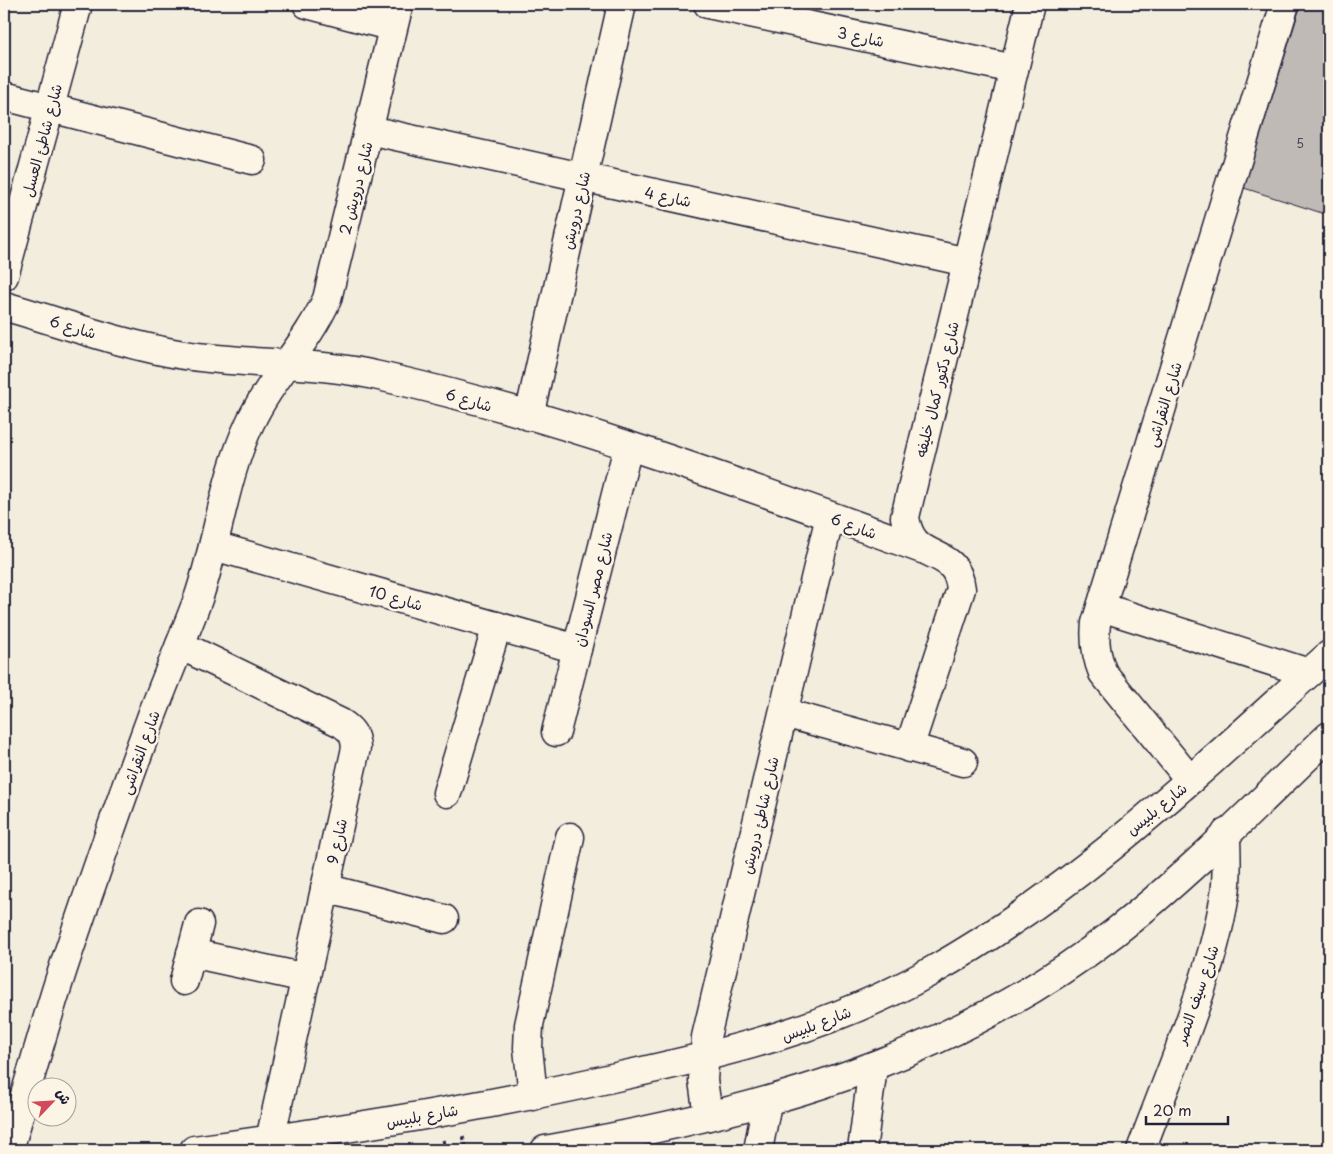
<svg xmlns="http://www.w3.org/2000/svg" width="1333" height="1154" font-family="'Playpen Sans','Playpen Sans Arabic',sans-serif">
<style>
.building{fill:#bfbab6;stroke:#22223b}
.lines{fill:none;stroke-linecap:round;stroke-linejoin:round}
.minor-casing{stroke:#22223b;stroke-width:31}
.path{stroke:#22223b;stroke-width:3;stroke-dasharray:4 4;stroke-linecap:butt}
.minor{stroke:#fcf5e5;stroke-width:28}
.labels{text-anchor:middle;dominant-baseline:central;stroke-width:5;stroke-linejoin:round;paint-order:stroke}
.number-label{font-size:12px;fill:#49485a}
.street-label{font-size:15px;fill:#22223b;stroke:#fcf5e5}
</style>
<rect width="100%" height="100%" fill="#f3edde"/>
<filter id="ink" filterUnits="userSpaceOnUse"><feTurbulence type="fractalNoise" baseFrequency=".02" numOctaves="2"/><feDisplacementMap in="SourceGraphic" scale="10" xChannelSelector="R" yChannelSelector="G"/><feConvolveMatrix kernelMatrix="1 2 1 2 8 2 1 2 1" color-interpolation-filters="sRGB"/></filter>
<g filter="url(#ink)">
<path class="building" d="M1301,4H1329V199L1325,214L1244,188Z"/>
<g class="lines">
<defs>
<g id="minor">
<path d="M307,4L393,27"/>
<path d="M708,4L1014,69"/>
<path d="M4,96L252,160"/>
<path d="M369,130L967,262"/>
<path d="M4,276L78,4"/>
<path d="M4,306C63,323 123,345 184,355C249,365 315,361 379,376C564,417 744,485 922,549"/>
<path d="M529,416L622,4"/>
<path d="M214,546L577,649"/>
<path d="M1101,607L1309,673"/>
<path d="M180,645L341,723C352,730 355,735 356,748L270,1140"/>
<path d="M784,713L963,762"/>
<path d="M556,732L628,447"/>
<path d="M909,748L961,589C956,542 912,567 905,517L1030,4"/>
<path d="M1190,780L1103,673C1096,656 1094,642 1096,623L1285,4"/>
<path d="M447,793L497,626"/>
<path d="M325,888L444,919"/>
<path d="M191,953L306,978"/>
<path d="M184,981L199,924"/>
<path d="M533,1096L528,1048L529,1025L570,837"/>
<path d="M708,1116L703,1080L706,1037L830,516"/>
<path d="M9,1150C29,1083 47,1014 70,948C96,871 123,794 151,718C166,678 183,639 198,599C218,541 224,478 250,423C271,378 307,344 327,299L399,4"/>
<path d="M194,1150C336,1131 477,1109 616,1077C727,1053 830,1028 930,972C1079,889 1203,768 1329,655"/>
<path d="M545,1150C750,1114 946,1063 1114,933C1191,873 1259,802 1329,736"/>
<path d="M758,1150L767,1103"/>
<path d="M862,1150L873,1067"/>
<path d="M1141,1150C1171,1068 1211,981 1225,894C1228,874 1226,852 1226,833"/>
</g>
</defs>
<use href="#minor" class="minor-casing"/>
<g class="path">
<path d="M463,1136L467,1150"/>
<path d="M443,1140L446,1150"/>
</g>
<use href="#minor" class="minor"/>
</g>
</g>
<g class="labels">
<g class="number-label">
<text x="1300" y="143">5</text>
</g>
<g class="street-label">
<text transform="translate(861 36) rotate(12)">شارع 3</text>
<text transform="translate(41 140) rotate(-75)">شارع شاطئ العسل</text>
<text transform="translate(355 188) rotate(-76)">شارع درويش 2</text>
<text transform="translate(668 196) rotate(12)">شارع 4</text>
<text transform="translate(575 210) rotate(-77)">شارع درويش</text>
<text transform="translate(73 326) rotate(16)">شارع 6</text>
<text transform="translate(936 389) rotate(-76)">شارع دكتور كمال خليفه</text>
<text transform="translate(469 399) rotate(16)">شارع 6</text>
<text transform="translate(1163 404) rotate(-73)">شارع النقراشى</text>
<text transform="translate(854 525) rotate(20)">شارع 6</text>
<text transform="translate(592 589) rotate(-76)">شارع مصر السودان</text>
<text transform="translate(396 597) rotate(16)">شارع 10</text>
<text transform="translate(139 752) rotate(-70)">شارع النقراشى</text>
<text transform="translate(1156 808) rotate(-39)">شارع بلبيس</text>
<text transform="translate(759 815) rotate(-77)">شارع شاطئ درويش</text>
<text transform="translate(336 841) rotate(-78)">شارع 9</text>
<text transform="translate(1196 994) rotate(-71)">شارع سيف النصر</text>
<text transform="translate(816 1023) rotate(-21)">شارع بلبيس</text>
<text transform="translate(422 1115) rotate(-10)">شارع بلبيس</text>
</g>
</g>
<rect width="1333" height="1154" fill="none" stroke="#fcf5e5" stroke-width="20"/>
<rect x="10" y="10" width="1313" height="1134" fill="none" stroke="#22223b" stroke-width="2" filter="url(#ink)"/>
<g transform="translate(52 1102) rotate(65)"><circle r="24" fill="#fcf5e5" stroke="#a5a1a1"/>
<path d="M0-4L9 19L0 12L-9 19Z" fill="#d1495b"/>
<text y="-8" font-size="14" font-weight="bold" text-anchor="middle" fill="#22223b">ش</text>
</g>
<path d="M1146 1116v8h82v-8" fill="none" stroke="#22223b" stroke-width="2.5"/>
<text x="1153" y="1116" font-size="15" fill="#22223b" stroke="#fcf5e5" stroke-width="4" paint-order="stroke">20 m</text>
</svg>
